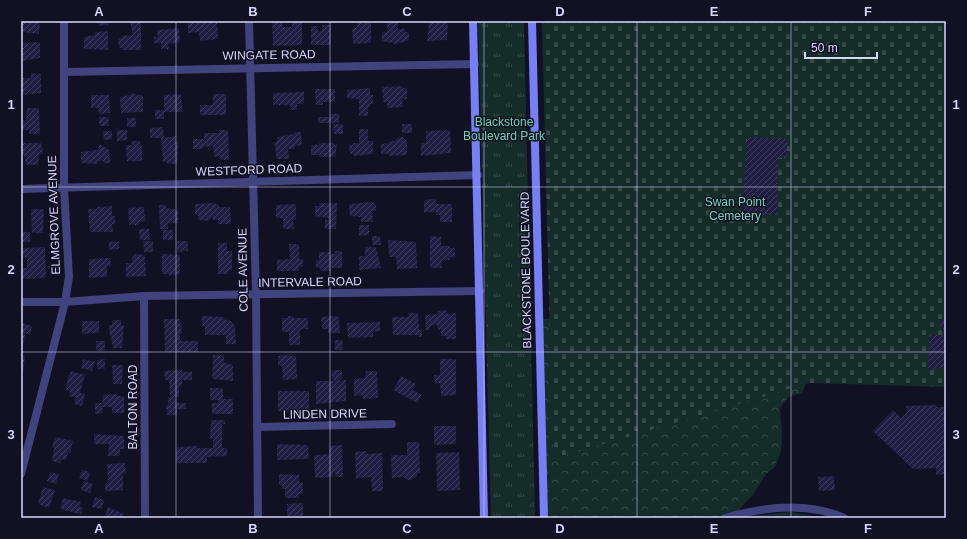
<svg xmlns="http://www.w3.org/2000/svg" width="967" height="539" font-family="Helvetica,sans-serif">
<style>
.grass{fill:url(#grass-tufts)}
.forest{fill:url(#forest-crowns)}
.cemetery{fill:url(#cemetery-stones)}
.building{fill:url(#building-hatch)}
.lines{fill:none;stroke-linecap:round;stroke-linejoin:round}
.minor{stroke:#40437e;stroke-width:8}
.tertiary{stroke:#40437e;stroke-width:8}
.secondary{stroke:#767ff3;stroke-width:8}
.grid{fill:none;stroke:#d7d6fb;stroke-width:1;stroke-opacity:0.55}
.labels{text-anchor:middle;dominant-baseline:central;stroke-width:3;stroke-linejoin:round;paint-order:stroke}
.street-label{font-size:12px;fill:#d7d6fb;stroke:#121023}
.park-label{font-size:12px;fill:#68d5af;stroke:#121023}
.neatline{fill:none;stroke:#d7d6fb;stroke-width:1.5}
.grid-label{font-size:13px;text-anchor:middle;font-weight:bold;fill:#d7d6fb}
</style>
<defs>
<pattern id="grass-tufts" width="24" height="20" patternUnits="userSpaceOnUse"><rect width="24" height="20" fill="#142d29"/><path d="M3 7l-1-3M5 7V3M7 7l1-3M15 17l-1-3M17 17v-4M19 17l1-3" fill="none" stroke="#354b49"/></pattern>
<pattern id="forest-crowns" width="20" height="18" patternUnits="userSpaceOnUse"><rect width="20" height="18" fill="#142d29"/><path d="M2 6a3 3 0 1 1 6 0M12 15a3 3 0 1 1 6 0" fill="none" stroke="#354b49"/></pattern>
<pattern id="cemetery-stones" width="16" height="16" patternUnits="userSpaceOnUse"><rect width="16" height="16" fill="#142d29"/><path d="M2 7V4a2 2 0 0 1 4 0v3zM10 15v-3a2 2 0 0 1 4 0v3z" fill="#354b49"/></pattern>
<pattern id="building-hatch" width="6" height="6" patternUnits="userSpaceOnUse"><rect width="6" height="6" fill="#221e43"/><path d="M-1 1l2-2M0 6l6-6M5 7l2-2" fill="none" stroke="#413e5f"/></pattern>
</defs>
<rect width="100%" height="100%" fill="#121023"/>
<path class="grass" d="M478,21H524L535,518H491Z"/>
<g class="forest">
<path d="M570,318L816,361L802,393L788,397L780,409L782,434L781,451L775,467L766,474L752,496L731,518H544L540,319Z"/>
<path d="M791,512L824,518H732Z"/>
</g>
<path class="cemetery" d="M542,21H946V387L809,383L553,459Z"/>
<g class="building">
<path d="M22,21H40L39,34L21,32Z"/>
<path d="M97,21H108V25L98,26Z"/>
<path d="M188,21H217L218,39L200,41L199,32L188,33Z"/>
<path d="M272,21H282V27H292V21H302V45L273,46Z"/>
<path d="M429,21H446V23H448L447,40L427,41Z"/>
<path d="M130,22H141V50H122V48H119L118,38H122V36L133,35Z"/>
<path d="M357,23H371V43L353,44L352,28H357Z"/>
<path d="M387,23H398V29H405V32H409V40L394,45V43L382,41V32H387Z"/>
<path d="M322,25H331V45H311V26H318V31H322Z"/>
<path d="M179,28L180,42L168,44L169,49H161V43H154V37H158L157,30Z"/>
<path d="M108,31V50L84,49V37L95,35V32Z"/>
<path d="M40,42V58L21,61V48H24L23,43Z"/>
<path d="M31,73L41,74V93L23,95L21,93V78H31Z"/>
<path d="M402,86V88H407V99H402L403,107L387,108V102H383L382,87Z"/>
<path d="M370,88V95H373V104H370V107H368V116H359V99L347,98V90Z"/>
<path d="M315,89H335V102H323V105H316Z"/>
<path d="M304,92V104H297V110H290V105H273V93Z"/>
<path d="M132,93L137,95H143V112L121,113L120,97L130,95Z"/>
<path d="M181,94L182,112H164V119H155V110H164V95Z"/>
<path d="M213,94H226V115H200V105H213Z"/>
<path d="M91,95H109L110,113L99,114L98,108H91Z"/>
<path d="M27,108H39L40,134H29V130H21V122L26,119Z"/>
<path d="M330,114H339V123H318V117H330Z"/>
<path d="M99,117H108L109,126H99Z"/>
<rect x="127" y="118" width="9" height="9"/>
<path d="M333,124H343V134H334Z"/>
<rect x="402" y="124" width="10" height="9"/>
<path d="M163,127L164,138L176,136V142H178L177,164H167V162H163L161,138H150V128Z"/>
<path d="M359,129H368V141H373V154L354,156L353,154H350L349,145H353V143H359Z"/>
<path d="M117,130H127V140L117,141Z"/>
<path d="M219,130H228L229,160H220V156L214,157L213,146L204,147L203,144V149H193V139H204V133H219Z"/>
<path d="M450,130L451,153L421,156V143H426V131Z"/>
<path d="M103,131H112V139L104,140Z"/>
<path d="M294,132H301L302,145L295,146V149H288L289,159H277L274,142H277V137L294,134Z"/>
<path d="M403,137L407,141V155L389,156V154H381V144L389,143V142L395,141L397,138Z"/>
<path d="M747,137L787,139V158H777V215H742Z"/>
<path d="M132,141H140V145H142V161H127L126,145H132Z"/>
<path d="M23,143H41L43,154H39L38,165H26L24,155L21,153V145Z"/>
<path d="M319,143H335V145L337,144L335,157H319V155H311V145H319Z"/>
<path d="M100,144L109,150L110,163H103V161H97V164L81,163V152L97,150Z"/>
<path d="M435,199L437,204H452V222H440V215H436V212H424V200Z"/>
<path d="M372,202L376,204V211H372L373,222H361V217L350,216L349,204Z"/>
<path d="M213,203L219,205V207H230L231,224H218V220H213V217L208,221L198,220V215H195V204Z"/>
<path d="M319,203H337L336,229H325V220H328V218L315,216V206H319Z"/>
<path d="M296,204V220H293L294,229H283V218H276V205Z"/>
<path d="M159,205H166V208L178,210V223H168V229H160Z"/>
<path d="M112,206V216H115V224H112L113,232H90L88,209H97V207Z"/>
<path d="M144,207L145,221L139,222V225H129L128,208Z"/>
<path d="M31,209H44L43,233H32Z"/>
<path d="M359,225H369V235L359,236Z"/>
<path d="M139,229H149L150,240H140Z"/>
<rect x="163" y="230" width="10" height="10"/>
<rect x="21" y="232" width="9" height="10"/>
<path d="M372,236H380L381,245H372Z"/>
<path d="M430,236L441,237V246H450V248H455V257H450V260H442V268H430Z"/>
<path d="M388,240L416,242L417,268L397,269L396,257H389Z"/>
<path d="M143,241H153V252H144Z"/>
<path d="M177,241H188V251L177,252Z"/>
<path d="M109,242H119V249L109,250Z"/>
<path d="M218,243H227V251H232V270H228V274H218Z"/>
<path d="M289,244H299V259H303V267H299V271H277V260L290,259Z"/>
<path d="M45,247L46,278L21,279V268H27V259L30,258L23,257V248Z"/>
<path d="M365,247H376L381,268L359,270V256H365Z"/>
<path d="M335,251H342V268H331V271H320V268H316V260H319V252H330V254H335Z"/>
<path d="M135,254L145,255L146,276L126,277V263H132V258Z"/>
<path d="M162,254L180,255V274L169,276V274H162Z"/>
<path d="M110,258L111,266H107V277L89,278V259Z"/>
<path d="M447,310V314L456,313V339H446V336H441V329L438,330L437,325L430,326V330H426L425,315L438,314V311Z"/>
<path d="M408,313H418L419,330H422V337H419V335H393L392,317H409Z"/>
<path d="M202,316L223,317V319L231,321L235,326L236,344H226V335H205V326H202Z"/>
<path d="M288,316H293V318H308V329H302L300,331V345H289V332H282V318H288Z"/>
<path d="M333,316L339,317L340,333H328V329H322L321,317Z"/>
<path d="M164,319H180L182,334H180V341H198V352H165Z"/>
<path d="M112,320H121V325H124L122,348H113L111,336H110L109,325H112Z"/>
<path d="M941,320H946V329L940,328Z"/>
<path d="M82,321H99V333L82,334Z"/>
<path d="M380,322V331L373,332V337L348,338L347,323Z"/>
<path d="M21,323L32,326L30,335L25,333L24,343L23,342L22,347Z"/>
<path d="M929,335H946V368L928,369Z"/>
<path d="M335,340H343L342,350H335Z"/>
<rect x="96" y="341" width="9" height="10"/>
<path d="M21,355L25,356L23,373H21Z"/>
<path d="M213,355H224V363L233,365V381L212,379Z"/>
<path d="M284,355L296,356L297,379L283,380L282,366H278V356Z"/>
<path d="M83,359L95,362L92,371L81,368Z"/>
<path d="M105,359V369H97V360Z"/>
<path d="M440,359H456V395L441,396L440,383L435,384L434,375H440Z"/>
<path d="M112,365H123L122,384H113Z"/>
<path d="M182,370V372H192V380H182V386L179,387V397H175L176,403H186V409H177V415H167L166,405H168V397H170L169,380H165L164,371Z"/>
<path d="M332,370H342V378L339,381L346,380V401L316,404V381H335L332,378Z"/>
<path d="M71,371L85,375L80,393L85,394L82,406L74,404L76,398L69,396L70,391L66,390L68,375L69,376Z"/>
<path d="M366,371H377L378,398L363,399V395L354,396V379L365,378Z"/>
<path d="M401,376L416,384L413,390L422,395L417,403L393,390Z"/>
<path d="M210,388H223V399H233V414H212V403H218V400H210Z"/>
<path d="M278,391H309V412L278,411Z"/>
<path d="M117,394V396H124V413H112V407H102L103,413L95,414V403H102L103,395Z"/>
<path d="M936,405V407H946V474L936,475V468L913,469L873,431L893,410L901,418L907,412L906,406Z"/>
<path d="M211,420H225V424H222V448H227V456L207,457V463H176L177,447L197,446V448H213V439H210Z"/>
<path d="M434,426H456V444L434,445Z"/>
<path d="M94,434L124,436V449H120V456H108L109,444H94Z"/>
<path d="M55,437L73,441L70,453L68,452L66,460L61,459L60,463L52,461L54,448H52Z"/>
<path d="M407,442H419L420,473H417V476L411,480H407L403,477L392,478L391,455H407Z"/>
<path d="M277,444L308,445L309,459L277,460Z"/>
<path d="M342,445L343,477H336L335,473H333V477L315,478L314,455L329,454V446Z"/>
<path d="M366,451V454L382,453L383,491H372L371,477L356,478L355,452Z"/>
<path d="M459,452L460,490L437,491L436,453Z"/>
<path d="M125,463L126,473H123V490L105,491V484L108,482L107,464Z"/>
<path d="M82,470L90,472L88,481L79,478Z"/>
<path d="M50,472L59,474L56,484L47,481Z"/>
<path d="M279,474L299,475V483H303V494H299V498H285V489H282V485H279Z"/>
<path d="M834,476L835,490L819,491L818,477Z"/>
<path d="M84,481L93,484L90,493L81,490Z"/>
<path d="M43,487L55,490L49,508L38,504Z"/>
<path d="M95,497L104,500L102,509L92,507Z"/>
<path d="M63,498L81,502L80,507L83,508L81,514L63,510V509L60,508Z"/>
<path d="M303,503V516H287V504Z"/>
<path d="M108,507L124,514L123,518H104Z"/>
</g>
<g class="lines">
<g class="minor">
<path d="M249,21L256,295L258,518"/>
<path d="M64,72L475,64"/>
<path d="M21,189L478,175"/>
<path d="M144,296L145,518"/>
<path d="M21,302H65L144,296L480,291"/>
<path d="M257,427L392,424"/>
<path d="M725,518C763,507 807,501 844,518"/>
</g>
<path class="tertiary" d="M21,474L65,302L69,277L64,188V21"/>
<g class="secondary">
<path d="M473,21L484,518"/>
<path d="M532,21L544,518"/>
</g>
</g>
<path class="grid" d="M176,21V518M330,21V518M484,21V518M637,21V518M791,21V518M21,187H946M21,352H946"/>
<g class="labels">
<g class="street-label">
<text transform="translate(269 55) rotate(-1)">WINGATE ROAD</text>
<text transform="translate(249 170) rotate(-2)">WESTFORD ROAD</text>
<text transform="translate(54 215) rotate(-92)">ELMGROVE AVENUE</text>
<text transform="translate(243 270) rotate(-91)">COLE AVENUE</text>
<text transform="translate(526 270) rotate(-91)">BLACKSTONE BOULEVARD</text>
<text transform="translate(310 282) rotate(-1)">INTERVALE ROAD</text>
<text transform="translate(133 407) rotate(-90)">BALTON ROAD</text>
<text transform="translate(325 414) rotate(-1)">LINDEN DRIVE</text>
</g>
<g class="park-label">
<text x="504" y="122">Blackstone<tspan x="504" dy="14">Boulevard Park</tspan></text>
<text x="735" y="202">Swan Point<tspan x="735" dy="14">Cemetery</tspan></text>
</g>
</g>
<rect width="967" height="539" fill="none" stroke="#121023" stroke-width="44"/>
<path d="M805 52v6h72v-6" fill="none" stroke="#d7d6fb" stroke-width="2"/>
<text x="811" y="52" font-size="12" fill="#d7d6fb" stroke="#121023" stroke-width="3" paint-order="stroke">50 m</text>
<rect x="22" y="22" width="923" height="495" class="neatline"/>
<g class="grid-label">
<text x="99" y="16">A</text>
<text x="253" y="16">B</text>
<text x="407" y="16">C</text>
<text x="560" y="16">D</text>
<text x="714" y="16">E</text>
<text x="868" y="16">F</text>
<text x="11" y="109">1</text>
<text x="956" y="109">1</text>
<text x="11" y="274">2</text>
<text x="956" y="274">2</text>
<text x="11" y="439">3</text>
<text x="956" y="439">3</text>
<text x="99" y="533">A</text>
<text x="253" y="533">B</text>
<text x="407" y="533">C</text>
<text x="560" y="533">D</text>
<text x="714" y="533">E</text>
<text x="868" y="533">F</text>
</g>
</svg>
